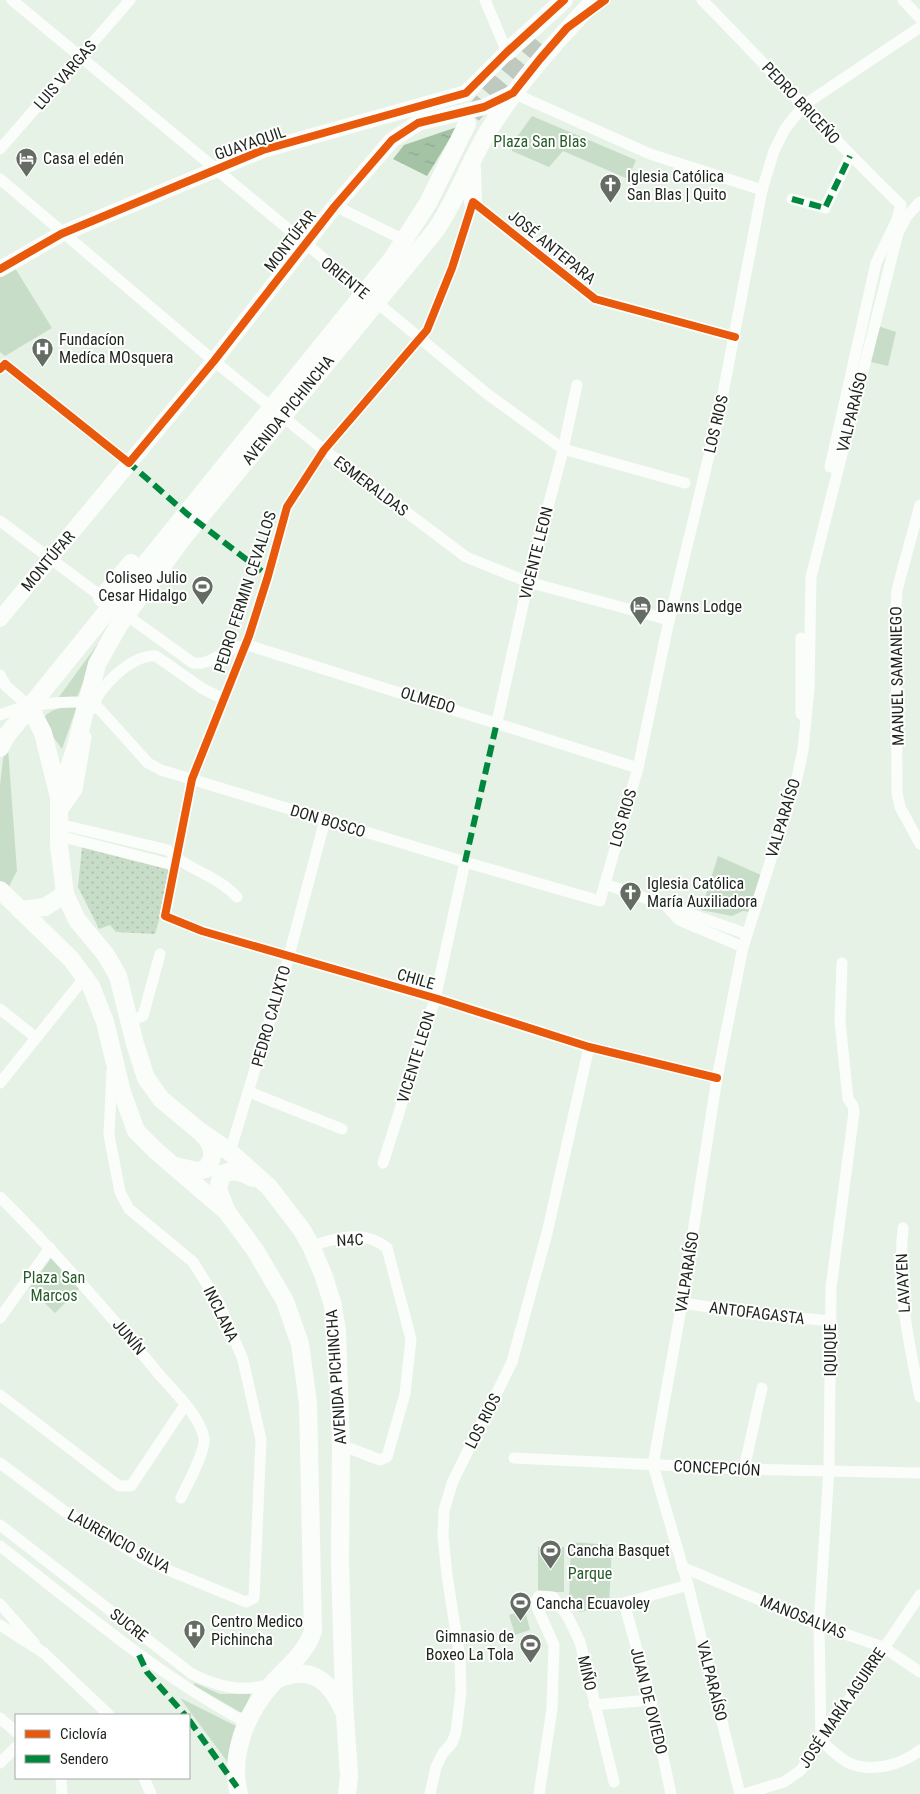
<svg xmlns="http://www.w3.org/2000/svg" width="920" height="1794" font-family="'Roboto Condensed',sans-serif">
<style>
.grass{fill:url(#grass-dots)}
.park{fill:#c8ddc8}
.water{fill:url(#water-ripples)}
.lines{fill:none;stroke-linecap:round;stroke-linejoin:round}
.primary-tunnel{stroke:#bfc9bf;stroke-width:18;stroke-dasharray:18 9;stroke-linecap:butt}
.street{stroke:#fbfdfb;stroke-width:11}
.secondary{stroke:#fbfdfb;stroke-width:16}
.primary{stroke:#fbfdfb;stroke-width:18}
.quiet{stroke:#00873e;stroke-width:6;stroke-dasharray:12 6;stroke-linecap:butt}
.cycleway-casing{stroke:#fff;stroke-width:11}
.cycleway{stroke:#e8590c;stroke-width:8}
.labels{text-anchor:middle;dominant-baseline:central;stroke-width:4;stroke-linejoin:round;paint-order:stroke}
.street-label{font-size:16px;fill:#1d241d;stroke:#fff}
.park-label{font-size:16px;fill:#265c29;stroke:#fff}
.poi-label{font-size:16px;fill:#1d241d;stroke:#fff;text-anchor:start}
</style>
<defs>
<pattern id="grass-dots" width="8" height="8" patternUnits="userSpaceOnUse" patternTransform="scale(1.25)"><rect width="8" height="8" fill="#c8ddc8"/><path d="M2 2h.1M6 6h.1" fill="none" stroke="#abbeab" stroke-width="1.8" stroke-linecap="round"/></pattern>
<pattern id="water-ripples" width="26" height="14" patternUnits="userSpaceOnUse" patternTransform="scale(1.25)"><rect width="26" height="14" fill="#a4c3a4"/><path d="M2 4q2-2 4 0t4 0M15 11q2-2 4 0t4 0" fill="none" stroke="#8da78d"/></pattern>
</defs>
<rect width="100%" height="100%" fill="#e7f2e7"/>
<path class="grass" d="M82,847L173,870L155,934L116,932L110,925L99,929L78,887Z"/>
<g class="park">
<path d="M532,116L636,160L628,179L563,151L549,167L512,151V144Z"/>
<path d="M15,268L52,328L5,356L0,352V277Z"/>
<path d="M875,325L896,332L888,366L867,361Z"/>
<path d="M102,638L77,697L56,701Z"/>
<path d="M77,706L62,749L41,720C52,708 61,707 77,706Z"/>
<path d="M8,748L17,871L6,892L0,885V785L4,752Z"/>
<path d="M718,856L761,875L750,912L743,911L732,916L701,910Z"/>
<path d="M52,1257L80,1288L55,1313L29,1288Z"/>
<path d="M571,1542L612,1545L609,1606L580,1612L569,1601Z"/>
<rect x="538" y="1547" width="26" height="45"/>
<path d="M525,1610L530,1630L515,1635L509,1615Z"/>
<path d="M195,1683L220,1694H251L243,1712H240L193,1685Z"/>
<path d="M180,1698L238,1727L229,1764Z"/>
</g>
<path class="water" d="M457,127L427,176L393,159L404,145Z"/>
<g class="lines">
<path class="primary-tunnel" d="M472,115L540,33"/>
<g class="street">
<path d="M12,0L486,393L563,449L685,483"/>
<path d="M485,0L507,52"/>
<path d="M702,0C769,67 832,139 901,205L896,222L876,263L830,467"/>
<path d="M903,0L920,18"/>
<path d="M513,93L650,154L762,190"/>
<path d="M0,149L130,0"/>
<path d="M0,179L214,361L324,450L466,557L528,582L669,620"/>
<path d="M792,199L825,208L850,156"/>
<path d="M335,206L406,241"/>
<path d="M920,505L897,590L896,609L897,793L900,807L920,844"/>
<path d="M0,521L107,601"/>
<path d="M122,612L193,663C212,666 225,647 244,646C249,645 255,647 260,649L638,768"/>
<path d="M0,675L6,686L30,707"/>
<path d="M92,709C98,687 132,654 156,656L203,689L224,699"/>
<path d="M801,714V638"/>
<path d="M0,715C25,704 67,700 94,703L148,763L161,770L465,862L600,901L638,768L668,625L719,414L762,190L774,151L785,129L804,105L920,27"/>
<path d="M497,722L528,582L562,454L577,385"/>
<path d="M60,814L77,790L86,737"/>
<path d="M59,824L168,850C188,871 216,874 237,897"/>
<path d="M59,836L169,864L176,859"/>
<path d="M605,884L747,934"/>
<path d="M668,908L679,920L743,947"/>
<path d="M842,963L840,1022L848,1099L853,1106L854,1112L831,1288L829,1468L819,1625L821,1741C830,1748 839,1758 849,1763C872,1773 901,1765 920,1750"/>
<path d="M0,1009L35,1037"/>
<path d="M128,1021L143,1016L160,954"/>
<path d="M717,1078L589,1047L438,999L202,931L165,916L192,779L249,636L268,576L287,507L324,450L427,330L452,268L473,202L595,299L735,337"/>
<path d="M0,1083L85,977"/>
<path d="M249,1092L342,1129"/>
<path d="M230,1152L287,963L325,820"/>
<path d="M383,1163L435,999L465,862"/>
<path d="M0,1197C56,1253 107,1311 158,1373C173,1391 199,1414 204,1438C206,1451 187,1485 181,1498"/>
<path d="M903,1228C897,1286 908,1341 920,1397"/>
<path d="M311,1246C336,1238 365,1229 387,1248L411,1339L405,1394L387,1457L380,1460L341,1445"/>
<path d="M682,1303L756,1314L831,1321"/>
<path d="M0,1318L50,1248"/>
<path d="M0,1395L119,1486H131L185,1405"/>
<path d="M514,1458L744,1469L920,1473"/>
<path d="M0,1463L64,1511L151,1563L246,1602L254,1598L261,1440L243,1360L220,1305L193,1262L129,1209L120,1192L109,1135L112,1071"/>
<path d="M744,1469L762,1388"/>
<path d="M0,1525L192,1674C219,1687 242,1693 271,1684"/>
<path d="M0,1546C80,1608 157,1675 247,1723"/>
<path d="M682,1567L819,1625L883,1647L920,1672"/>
<path d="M0,1604L35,1644"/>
<path d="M0,1625L44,1653L109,1715"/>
<path d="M594,1705L651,1700"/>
<path d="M0,1718L16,1732"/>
<path d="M0,1763L16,1747"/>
<path d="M61,1778L62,1794"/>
<path d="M144,1778L151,1794"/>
<path d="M430,1794L436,1767L443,1753L452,1743L456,1732L461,1691L460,1659L447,1575L443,1536L444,1510L453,1481L512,1362L547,1233L589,1047"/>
<path d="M539,1794L552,1709L554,1645L537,1607L536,1601L539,1596L553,1597L568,1617L580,1642L614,1782"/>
<path d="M671,1794L651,1700L624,1603L688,1585"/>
<path d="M740,1794L688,1585L653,1465L682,1303L717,1078L743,947L797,778L803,750L809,688L811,577L898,233L907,216L920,202"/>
<path d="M744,1794L784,1782L801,1770L920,1595"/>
</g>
<g class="secondary">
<path d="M0,269L61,234L263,150L466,93L507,52"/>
<path d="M0,619L214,361L335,206L392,140L418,123L484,107L513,93"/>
</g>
<g class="primary">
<path d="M507,52L564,0"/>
<path d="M472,168L473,202"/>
<path d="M102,598L131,563"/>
<path d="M30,707L43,733L59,797"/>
<path d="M0,748L7,735L392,259L428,203L467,124"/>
<path d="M0,890L71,959L91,986L105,1022L122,1092L136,1131L155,1150L227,1212L255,1250L285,1301L300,1344L308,1403L313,1631C306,1653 287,1667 272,1684C246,1713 229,1756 239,1794"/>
<path d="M20,910L45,907L65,894"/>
<path d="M175,1166L197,1171L206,1169C216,1156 213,1145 203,1135"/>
<path d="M226,1210L218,1189L222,1174C234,1169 242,1172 253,1178"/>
<path d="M278,1679C311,1665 329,1680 343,1710"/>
<path d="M347,1794L349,1776L344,1699L340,1562L341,1445L337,1331L332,1302L323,1274L311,1246L302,1230L269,1187L230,1152L198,1130L161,1099L146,1078L135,1044L118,976L106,955L77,920L65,894L59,845V798L76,746L97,664L119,625L182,539L435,231C456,201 468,165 487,133C517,84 555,42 595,0"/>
</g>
<g class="quiet">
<path d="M792,199L825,208L850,156"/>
<path d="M127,461L186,513L268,576"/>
<path d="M465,862L497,722"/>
<path d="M139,1655L147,1672L185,1715"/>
<path d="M189,1720L237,1787"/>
</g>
<defs>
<g id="cycleway">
<path d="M0,269L61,234L263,150L466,93L507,52L564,0"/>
<path d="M0,369L5,364L129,463L214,361L335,206L392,140L418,123L484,107L513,93L540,59L567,28L605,0"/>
<path d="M717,1078L589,1047L438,999L202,931L165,916L192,779L249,636L268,576L287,507L324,450L427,330L452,268L473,202L595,299L735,337"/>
</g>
</defs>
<use href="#cycleway" class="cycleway-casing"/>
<use href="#cycleway" class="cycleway"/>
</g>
<defs>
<symbol id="hotel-pin" viewBox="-11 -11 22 30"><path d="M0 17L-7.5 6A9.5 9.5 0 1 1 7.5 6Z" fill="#646c64" stroke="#fff"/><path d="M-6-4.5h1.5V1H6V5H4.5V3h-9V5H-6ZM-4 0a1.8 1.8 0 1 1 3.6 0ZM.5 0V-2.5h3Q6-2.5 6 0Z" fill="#fff"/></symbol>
<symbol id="church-pin" viewBox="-11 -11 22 30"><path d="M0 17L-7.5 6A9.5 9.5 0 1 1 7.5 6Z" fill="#646c64" stroke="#fff"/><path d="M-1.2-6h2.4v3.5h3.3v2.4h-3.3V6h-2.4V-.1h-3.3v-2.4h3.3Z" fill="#fff"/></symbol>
<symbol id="hospital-pin" viewBox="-11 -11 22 30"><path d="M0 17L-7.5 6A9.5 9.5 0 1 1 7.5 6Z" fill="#646c64" stroke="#fff"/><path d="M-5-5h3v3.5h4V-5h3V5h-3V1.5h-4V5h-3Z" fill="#fff"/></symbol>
<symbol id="stadium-pin" viewBox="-11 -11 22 30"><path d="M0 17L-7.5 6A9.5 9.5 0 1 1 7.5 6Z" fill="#646c64" stroke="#fff"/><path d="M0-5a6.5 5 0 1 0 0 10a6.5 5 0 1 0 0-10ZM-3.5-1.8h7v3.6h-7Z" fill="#fff"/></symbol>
</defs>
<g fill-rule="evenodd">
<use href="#hotel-pin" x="14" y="146" width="25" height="34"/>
<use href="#church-pin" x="598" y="172" width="25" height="34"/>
<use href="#hospital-pin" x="30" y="336" width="25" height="34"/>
<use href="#stadium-pin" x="190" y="574" width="25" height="34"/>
<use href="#hotel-pin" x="628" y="594" width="25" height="34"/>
<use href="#church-pin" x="618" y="880" width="25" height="34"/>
<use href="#stadium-pin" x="538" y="1538" width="25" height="34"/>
<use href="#stadium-pin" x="508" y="1590" width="25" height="34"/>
<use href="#hospital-pin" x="182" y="1618" width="25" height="34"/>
<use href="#stadium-pin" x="518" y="1632" width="25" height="34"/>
</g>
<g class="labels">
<g class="street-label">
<text transform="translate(65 75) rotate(-49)">LUIS VARGAS</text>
<text transform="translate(801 103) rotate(47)">PEDRO BRICEÑO</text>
<text transform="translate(250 143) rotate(-19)">GUAYAQUIL</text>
<text transform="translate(290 241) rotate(-52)">MONTÚFAR</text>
<text transform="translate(552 247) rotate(39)">JOSÉ ANTEPARA</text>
<text transform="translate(345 278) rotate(39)">ORIENTE</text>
<text transform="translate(288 410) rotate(-51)">AVENIDA PICHINCHA</text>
<text transform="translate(852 412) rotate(-76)">VALPARAÍSO</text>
<text transform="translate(716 424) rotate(-77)">LOS RIOS</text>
<text transform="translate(371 486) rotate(37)">ESMERALDAS</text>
<text transform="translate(536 553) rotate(-76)">VICENTE LEON</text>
<text transform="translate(48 561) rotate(-50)">MONTÚFAR</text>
<text transform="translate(245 592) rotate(-72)">PEDRO FERMIN CEVALLOS</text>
<text transform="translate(897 676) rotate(-91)">MANUEL SAMANIEGO</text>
<text transform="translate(428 700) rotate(17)">OLMEDO</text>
<text transform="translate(623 818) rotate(-74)">LOS RIOS</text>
<text transform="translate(783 818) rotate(-73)">VALPARAÍSO</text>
<text transform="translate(328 821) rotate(17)">DON BOSCO</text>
<text transform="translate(416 979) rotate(16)">CHILE</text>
<text transform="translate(271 1016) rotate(-74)">PEDRO CALIXTO</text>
<text transform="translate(416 1057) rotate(-73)">VICENTE LEON</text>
<text transform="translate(350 1240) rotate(-3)">N4C</text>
<text transform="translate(687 1272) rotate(-81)">VALPARAÍSO</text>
<text transform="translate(903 1283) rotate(-93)">LAVAYEN</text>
<text transform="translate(757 1313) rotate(7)">ANTOFAGASTA</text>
<text transform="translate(221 1314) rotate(64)">INCLANA</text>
<text transform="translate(129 1337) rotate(50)">JUNÍN</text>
<text transform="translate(830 1350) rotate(-90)">IQUIQUE</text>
<text transform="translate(336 1377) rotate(-94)">AVENIDA PICHINCHA</text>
<text transform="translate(483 1421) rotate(-63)">LOS RIOS</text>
<text transform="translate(717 1468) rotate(3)">CONCEPCIÓN</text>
<text transform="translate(119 1541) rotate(29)">LAURENCIO SILVA</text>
<text transform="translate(803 1617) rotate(22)">MANOSALVAS</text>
<text transform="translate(129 1625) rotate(38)">SUCRE</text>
<text transform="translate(587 1673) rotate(77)">MIÑO</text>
<text transform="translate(712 1681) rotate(76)">VALPARAÍSO</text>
<text transform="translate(649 1701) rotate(76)">JUAN DE OVIEDO</text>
<text transform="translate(842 1708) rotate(-56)">JOSÉ MARÍA AGUIRRE</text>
</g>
<g class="park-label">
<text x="540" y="141">Plaza San Blas</text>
<text x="54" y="1277">Plaza San<tspan x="54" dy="18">Marcos</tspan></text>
<text x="590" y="1573">Parque</text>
</g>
<g class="poi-label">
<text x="43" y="158">Casa el edén</text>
<text x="627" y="176">Iglesia Católica<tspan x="627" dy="18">San Blas | Quito</tspan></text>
<text x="59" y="339">Fundacíon<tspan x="59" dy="18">Medíca MOsquera</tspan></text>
<text x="187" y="577" text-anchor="end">Coliseo Julio<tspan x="187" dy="18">Cesar Hidalgo</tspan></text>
<text x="657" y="606">Dawns Lodge</text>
<text x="647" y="883">Iglesia Católica<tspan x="647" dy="18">María Auxiliadora</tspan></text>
<text x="567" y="1550">Cancha Basquet</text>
<text x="536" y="1603">Cancha Ecuavoley</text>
<text x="211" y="1621">Centro Medico<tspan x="211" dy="18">Pichincha</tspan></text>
<text x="514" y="1636" text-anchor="end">Gimnasio de<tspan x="514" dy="18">Boxeo La Tola</tspan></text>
</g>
</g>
<rect x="15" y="1714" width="175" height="65" fill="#ffffff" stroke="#a5a7a5"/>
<rect x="25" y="1730" width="25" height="8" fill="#e8590c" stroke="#a5a7a5"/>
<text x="60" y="1739" font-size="15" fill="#1d241d">Ciclovía</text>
<rect x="25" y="1755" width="25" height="8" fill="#00873e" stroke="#a5a7a5"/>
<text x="60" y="1764" font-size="15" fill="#1d241d">Sendero</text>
</svg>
